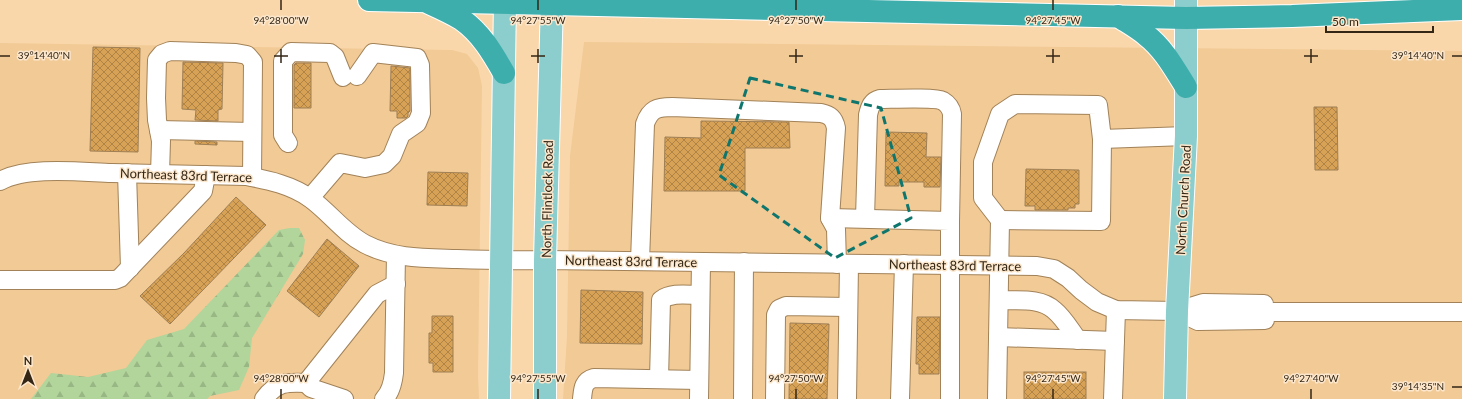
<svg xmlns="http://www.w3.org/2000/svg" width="1462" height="399" font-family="Lato,sans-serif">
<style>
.built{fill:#f1ca96}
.forest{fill:url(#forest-firs)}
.building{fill:url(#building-cross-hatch);stroke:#9f7f55}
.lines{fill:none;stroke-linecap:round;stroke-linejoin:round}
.minor-casing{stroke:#a28258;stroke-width:20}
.major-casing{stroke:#fff;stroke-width:24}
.highway-casing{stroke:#fff;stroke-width:24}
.minor{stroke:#fff;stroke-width:18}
.major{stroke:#8bcecd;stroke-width:22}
.highway{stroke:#3eaeac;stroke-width:22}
.marked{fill:none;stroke:#0f766e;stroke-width:3;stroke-dasharray:8 5;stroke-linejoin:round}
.ticks{fill:none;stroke:#332615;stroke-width:1.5}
.labels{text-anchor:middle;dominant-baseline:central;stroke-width:3;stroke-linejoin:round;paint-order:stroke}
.street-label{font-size:13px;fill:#332615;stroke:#fce7cc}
.ticks-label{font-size:10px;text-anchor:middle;fill:#332615;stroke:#fce7cc;stroke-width:3;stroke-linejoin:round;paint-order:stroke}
</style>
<defs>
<pattern id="forest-firs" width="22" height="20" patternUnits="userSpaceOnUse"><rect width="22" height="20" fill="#b1d59a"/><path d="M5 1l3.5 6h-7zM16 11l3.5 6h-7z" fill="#99b784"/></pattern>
<pattern id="building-cross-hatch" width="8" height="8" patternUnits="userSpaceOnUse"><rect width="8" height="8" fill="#d8a256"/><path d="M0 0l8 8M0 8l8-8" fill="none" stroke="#b08446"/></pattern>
</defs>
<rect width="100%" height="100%" fill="#fad7aa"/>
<g class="built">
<path d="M584,42L1462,51V399H563L567,336L570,156Z"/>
<path d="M0,43L452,50L467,54L478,68L482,86L478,375L479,399H0Z"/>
</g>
<path class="forest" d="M290,228H299L305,240L303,254L252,338L249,367L239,390L210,396L207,399H31L51,373L88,377L126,368L147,340L184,329L279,230Z"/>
<g class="building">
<path d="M93,47L140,48L138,152L90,151Z"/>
<path d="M183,62L223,63L222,109L218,110V121L195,120L196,110L182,109Z"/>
<path d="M296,63H311V108H294V65Z"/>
<path d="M391,66L410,68V111L408,113V116L406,118H397V111H390Z"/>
<path d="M1314,107H1337L1338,170H1315Z"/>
<path d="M701,121L789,122L790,148H745V191H664L665,137L701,138Z"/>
<path d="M886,132L927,133L926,157H941L940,187H924V182H899V186H885Z"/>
<path d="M195,141L217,142V145L195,144Z"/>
<path d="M1026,169L1079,170V204H1075V208H1068V210H1035V206H1025Z"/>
<path d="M428,172L468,173L467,206L427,205Z"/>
<path d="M236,197L266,225L170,324L140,296L184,253Z"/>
<path d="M327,239L359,266L319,317L287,291Z"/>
<path d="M581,290L643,292L642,344L580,343Z"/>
<path d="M432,316H453V372H433V363H429V333H432Z"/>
<path d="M917,317H940L939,374H919V364H916Z"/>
<path d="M790,323L829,324L827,399H789Z"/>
<rect x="1024" y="372" width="62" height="27"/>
</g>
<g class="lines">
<defs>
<g id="minor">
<path d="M159,130L252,132"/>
<path d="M288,143L283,135V61L291,52L330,53L335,57L343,77"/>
<path d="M127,173L130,268"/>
<path d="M160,174L161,141L157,120L156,98L157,60L162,54L170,51L236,53L247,55L253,62L252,177"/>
<path d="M0,181C28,166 80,172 112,173C156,174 201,175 246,176C268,180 292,185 311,199C330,213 344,233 365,244C394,259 425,258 457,259C486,260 516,261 545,260L1037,266L1054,269L1068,278L1081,290L1097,302L1116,310L1177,311L1203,303L1264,304"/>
<path d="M310,198L340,163L365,168L384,164L392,156L401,134L417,123L421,113L420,65L417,58L373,53L357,76"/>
<path d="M830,218L950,221V399"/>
<path d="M865,218L868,115C870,106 872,101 880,99C892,99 935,97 943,101C948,104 951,108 952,114L950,221"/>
<path d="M1000,220L1101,221L1102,139"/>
<path d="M640,261L645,124C650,109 657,107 672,107L821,113C830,115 834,118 836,128L830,218L836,229L837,264"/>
<path d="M0,280H115L120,278L203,191L206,175"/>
<path d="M999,300C1017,301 1040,297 1054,310C1064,318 1071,331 1078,340"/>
<path d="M1177,311L1198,321L1265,320"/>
<path d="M1265,312H1462"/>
<path d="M998,337L1115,341"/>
<path d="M659,379L661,300C672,292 687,295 700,295"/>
<path d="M264,399C276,382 287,382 306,383"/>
<path d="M344,399L311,388L306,383L377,294L396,284"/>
<path d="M384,399C391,392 393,382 394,373L396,255"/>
<path d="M582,399C583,389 583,381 594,378L699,380"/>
<path d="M699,399L701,262"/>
<path d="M743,399L744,262"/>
<path d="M775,399L776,315L779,309L786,306L848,307"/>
<path d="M847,399L849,264"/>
<path d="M900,399L904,264"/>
<path d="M997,399L1000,220L983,198V162L1000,114L1015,104L1098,105L1102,139L1186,136"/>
<path d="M1113,399L1116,310"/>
</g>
<g id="major">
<path d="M499,399L505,0"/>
<path d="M545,399V260L552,0"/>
<path d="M1175,399L1177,311L1186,136V0"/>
</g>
<g id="highway">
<path d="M369,0L1186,18L1292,16L1462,9"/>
<path d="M429,3C440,8 451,13 461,19C481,33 492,52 504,73"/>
<path d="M1118,16C1127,22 1138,28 1146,35C1164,49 1174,68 1186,87"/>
</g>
</defs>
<use href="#minor" class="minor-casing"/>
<use href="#major" class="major-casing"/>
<use href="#highway" class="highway-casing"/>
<use href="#minor" class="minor"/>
<use href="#major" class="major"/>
<use href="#highway" class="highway"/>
</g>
<path class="marked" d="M750,78L881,108L911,218L835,258L719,175Z"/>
<path class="ticks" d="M281,0V10M538,0V10M796,0V10M1053,0V10M281,49V63M538,49V63M796,49V63M1053,49V63M1311,49V63M0,56H10M274,56H288M531,56H545M789,56H803M1046,56H1060M1304,56H1318M1452,56H1462M1452,387H1462M281,389V399M538,389V399M796,389V399M1053,389V399M1311,389V399"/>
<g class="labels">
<g class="street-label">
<text transform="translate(186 175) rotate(2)">Northeast 83rd Terrace</text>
<text transform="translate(547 199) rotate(-89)">North Flintlock Road</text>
<text transform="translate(1183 200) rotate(-87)">North Church Road</text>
<text transform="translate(631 261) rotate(1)">Northeast 83rd Terrace</text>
<text transform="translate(955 265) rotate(1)">Northeast 83rd Terrace</text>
</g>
</g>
<g class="ticks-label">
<text x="281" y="24">94°28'00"W</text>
<text x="538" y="24">94°27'55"W</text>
<text x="796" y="24">94°27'50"W</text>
<text x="1053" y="24">94°27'45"W</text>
<text x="44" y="59">39°14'40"N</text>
<text x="1418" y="59">39°14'40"N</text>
<text x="281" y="382">94°28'00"W</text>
<text x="538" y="382">94°27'55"W</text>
<text x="796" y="382">94°27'50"W</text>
<text x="1053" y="382">94°27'45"W</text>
<text x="1311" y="382">94°27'40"W</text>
<text x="1418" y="390">39°14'35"N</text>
</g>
<g transform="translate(28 371)" stroke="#fce7cc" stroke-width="3" paint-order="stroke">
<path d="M0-3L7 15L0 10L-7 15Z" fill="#332615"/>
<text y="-6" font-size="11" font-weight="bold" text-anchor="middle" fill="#332615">N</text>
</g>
<path d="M1326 26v6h107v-6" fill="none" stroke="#332615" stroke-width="2"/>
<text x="1332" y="26" font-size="12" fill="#332615" stroke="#fce7cc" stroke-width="3" paint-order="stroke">50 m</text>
</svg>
